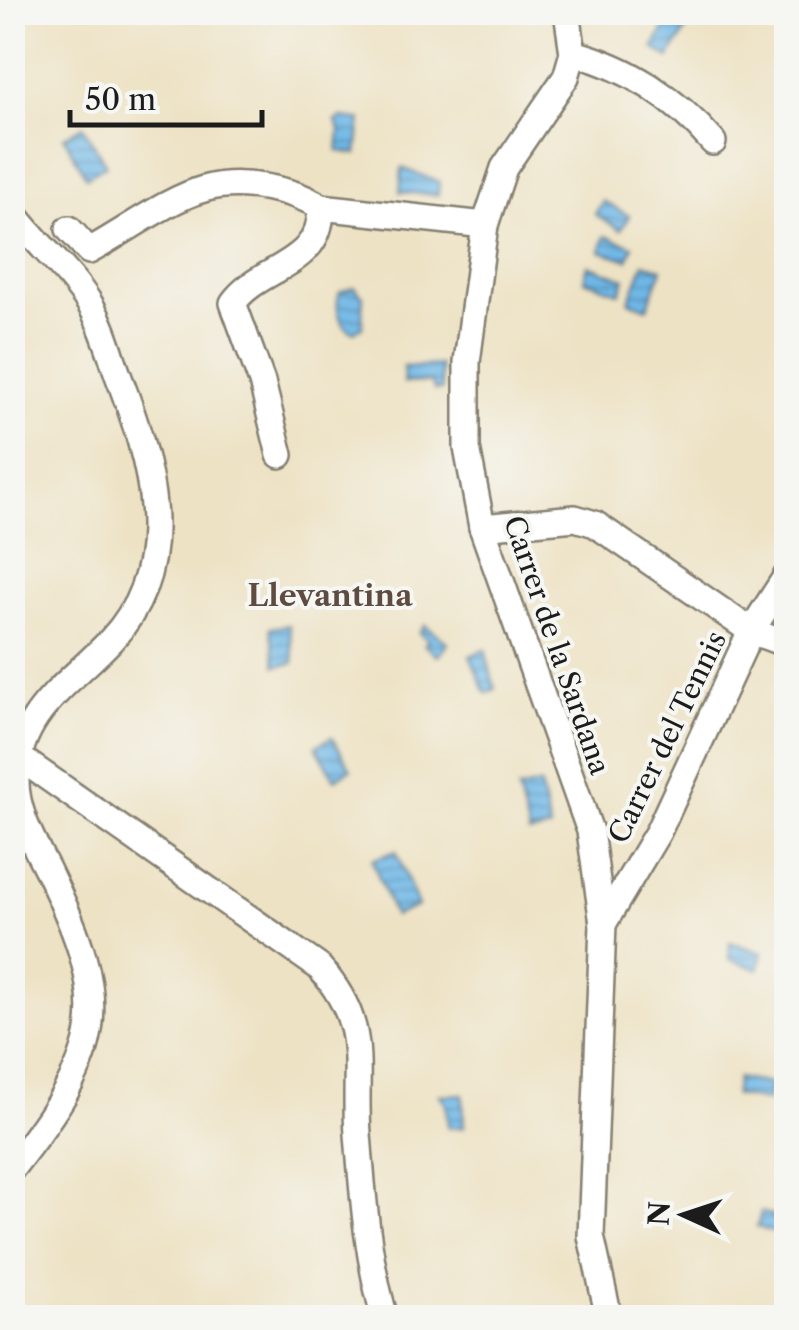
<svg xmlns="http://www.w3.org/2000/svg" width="799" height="1330" font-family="'Libre Caslon Text',serif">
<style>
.water{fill:url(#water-rules);stroke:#466a82;stroke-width:2.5}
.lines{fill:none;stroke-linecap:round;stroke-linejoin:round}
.minor-casing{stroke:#847f70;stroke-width:30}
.minor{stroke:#fff;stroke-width:25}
.labels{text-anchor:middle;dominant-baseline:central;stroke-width:8;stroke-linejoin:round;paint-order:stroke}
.street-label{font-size:28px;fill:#1c1c1c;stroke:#f6f6f2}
.neighbourhood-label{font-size:30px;font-weight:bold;fill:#5f4c40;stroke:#f6f6f2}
</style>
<defs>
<pattern id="water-rules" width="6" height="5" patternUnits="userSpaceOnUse" patternTransform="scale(2.5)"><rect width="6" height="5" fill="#6fb8e7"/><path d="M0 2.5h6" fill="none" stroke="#5a95ba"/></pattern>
</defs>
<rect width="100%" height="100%" fill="#f6f6f2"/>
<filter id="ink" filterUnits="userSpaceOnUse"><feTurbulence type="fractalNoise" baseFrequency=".01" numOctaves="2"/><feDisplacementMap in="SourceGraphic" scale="20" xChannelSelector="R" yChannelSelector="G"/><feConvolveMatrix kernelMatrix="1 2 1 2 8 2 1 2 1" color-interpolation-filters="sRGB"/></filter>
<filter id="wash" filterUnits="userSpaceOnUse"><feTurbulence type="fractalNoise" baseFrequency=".0048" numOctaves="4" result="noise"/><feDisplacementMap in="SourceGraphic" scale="40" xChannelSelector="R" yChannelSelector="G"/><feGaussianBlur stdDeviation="2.25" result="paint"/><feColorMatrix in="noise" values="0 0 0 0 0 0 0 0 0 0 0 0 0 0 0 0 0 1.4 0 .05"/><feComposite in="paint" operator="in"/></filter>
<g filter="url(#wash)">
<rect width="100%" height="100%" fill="#ede2c4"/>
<g class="water">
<path d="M674,13L692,20L669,58L653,48Z"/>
<path d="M341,118L361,120L357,154L338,151L340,130L336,121Z"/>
<path d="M83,126L106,165L86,177L64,137Z"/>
<path d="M402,168L439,182L438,195L400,192Z"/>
<path d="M603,201L629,216L621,230L595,214Z"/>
<path d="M605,236L633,246L628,260L600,251Z"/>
<path d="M644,263L662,269L647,308L629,301Z"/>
<path d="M588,265L625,279L620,293L584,280Z"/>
<path d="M354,287L363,296L362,327L354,332C339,327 334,306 340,292Z"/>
<path d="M440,365L442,390H434L432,382L404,383L403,367Z"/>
<path d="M289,625L294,663L276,666L270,628Z"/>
<path d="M425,625L448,643L438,656L424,645L428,640L419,633Z"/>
<path d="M485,649L495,689L486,693L470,656Z"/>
<path d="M332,737L351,769L335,779L316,746Z"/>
<path d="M540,785L550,829L529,834L518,790Z"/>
<path d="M396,851L418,906L394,916L372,860Z"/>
<path d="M730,942L763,953L758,969L729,959Z"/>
<path d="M737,1078L770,1084L767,1101L734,1095Z"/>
<path d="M463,1094L464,1127L448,1128L446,1104L440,1095Z"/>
<path d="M761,1212L786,1220V1236L757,1227Z"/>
</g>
</g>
<g filter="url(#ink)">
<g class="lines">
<defs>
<g id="minor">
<path d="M567,12L573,53L566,77L504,168L485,225L467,362V448L482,527L590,831L603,924L591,1236L609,1318"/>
<path d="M573,53C628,67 676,99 713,142"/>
<path d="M12,211C36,244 69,270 90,304C103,325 110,352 118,375C150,460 183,563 111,640C70,684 18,712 16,779C15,811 34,843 48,871C114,1007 105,1050 12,1168"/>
<path d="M69,229L89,251C126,231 167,199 207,188C241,179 293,189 321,207L485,225"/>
<path d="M280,455L262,382L233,303C260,265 322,267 321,207"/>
<path d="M482,527L575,518L595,524L751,631L786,644"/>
<path d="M17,756L319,967C371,1026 353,1063 358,1134C363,1196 367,1257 385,1318"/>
<path d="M603,924L658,832L751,631L786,577"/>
</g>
</defs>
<use href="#minor" class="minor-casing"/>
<use href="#minor" class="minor"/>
</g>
</g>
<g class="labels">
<g class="street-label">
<text transform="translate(557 645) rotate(71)">Carrer de la Sardana</text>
<text transform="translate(667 737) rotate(-64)">Carrer del Tennis</text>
</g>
<g class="neighbourhood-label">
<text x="330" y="595">Llevantina</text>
</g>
</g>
<rect width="799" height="1330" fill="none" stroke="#f6f6f2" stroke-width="50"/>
<g transform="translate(684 1215) rotate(273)" stroke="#f6f6f2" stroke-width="8" paint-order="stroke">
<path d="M0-8L18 38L0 25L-18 38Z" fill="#1c1c1c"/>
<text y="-15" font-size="28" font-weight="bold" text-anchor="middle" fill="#1c1c1c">N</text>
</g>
<path d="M70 110v15h192v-15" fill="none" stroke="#1c1c1c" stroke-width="5"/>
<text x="85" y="110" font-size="30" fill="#1c1c1c" stroke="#f6f6f2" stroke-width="8" paint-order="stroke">50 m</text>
</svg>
